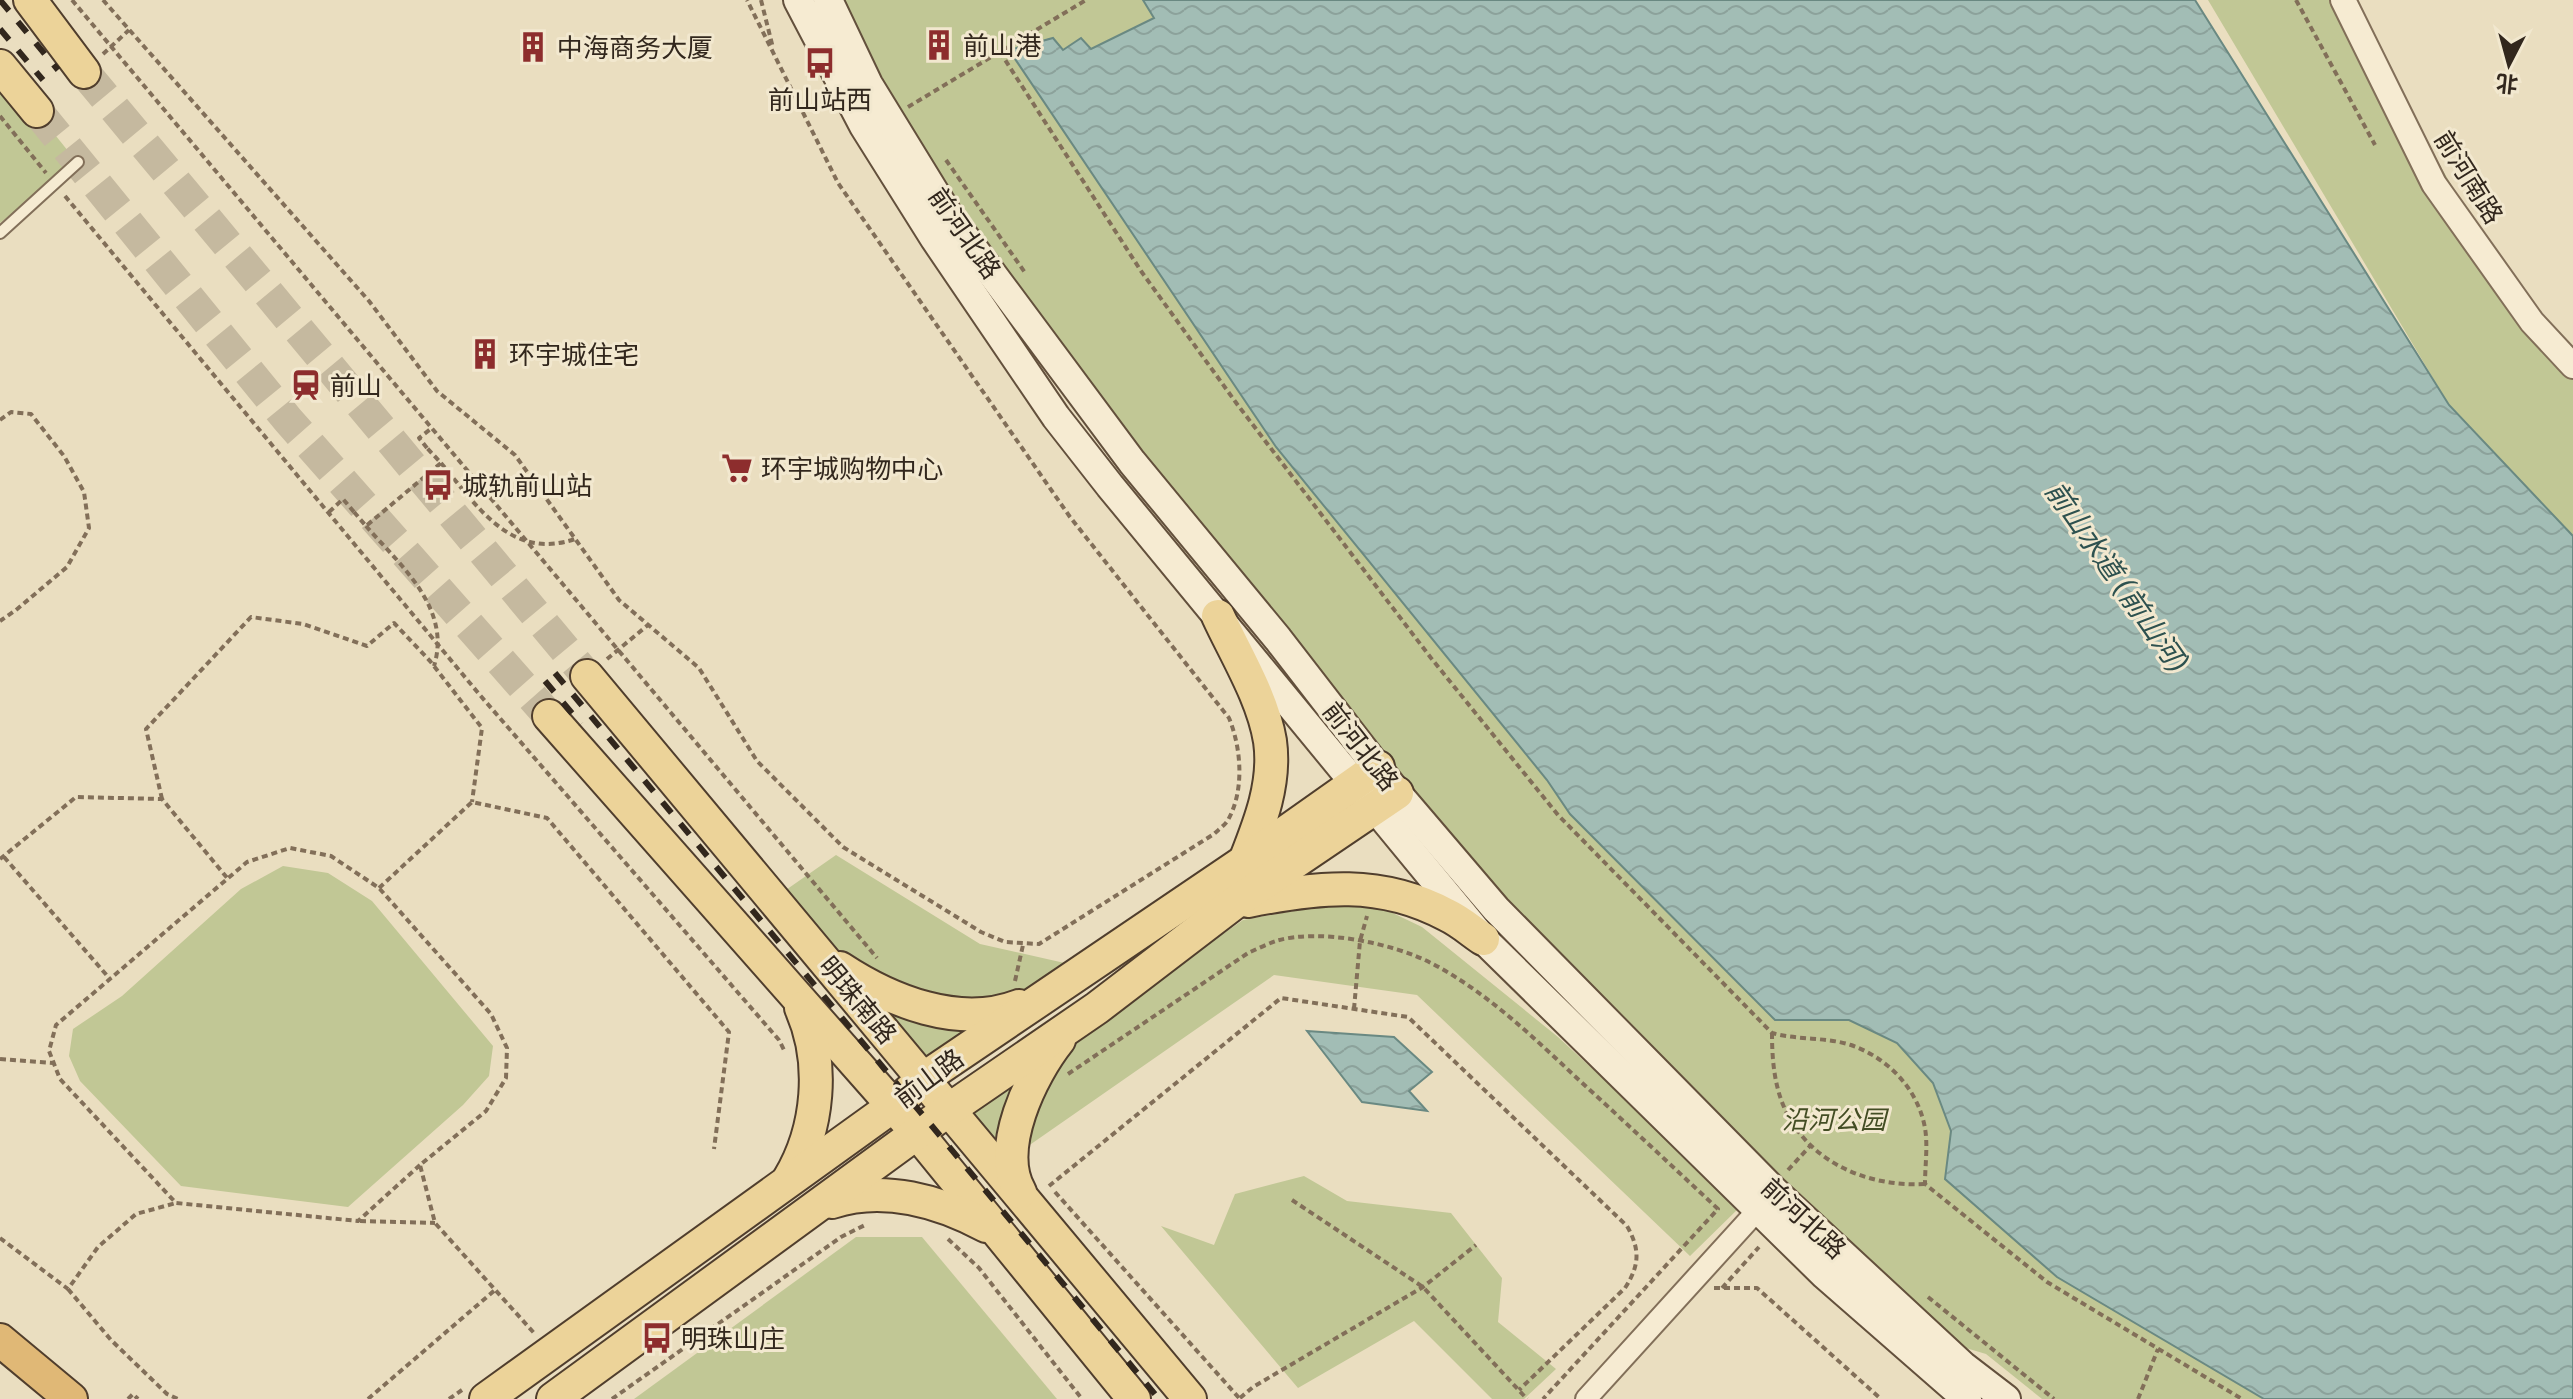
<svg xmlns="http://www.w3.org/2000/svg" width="2573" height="1399" font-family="Merriweather,'Noto Sans SC',serif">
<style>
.green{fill:#c1c795}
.water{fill:url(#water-waves);stroke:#6a8982;stroke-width:2}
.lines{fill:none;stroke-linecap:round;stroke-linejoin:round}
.primary-tunnel{stroke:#c5b99f;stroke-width:32;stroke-dasharray:32 16;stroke-linecap:butt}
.service-casing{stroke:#826f59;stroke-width:14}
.minor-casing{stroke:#826f59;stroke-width:24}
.tertiary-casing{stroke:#826f59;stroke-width:28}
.secondary-casing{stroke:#63503c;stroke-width:32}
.primary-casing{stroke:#503e2d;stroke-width:36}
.trunk-casing{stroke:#503e2d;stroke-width:36}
.path{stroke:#826f59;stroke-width:4;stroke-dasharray:6 4;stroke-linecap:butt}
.service{stroke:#f6ebd2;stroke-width:10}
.minor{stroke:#f6ebd2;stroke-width:20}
.tertiary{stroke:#f6ebd2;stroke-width:24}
.secondary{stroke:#f6ebd2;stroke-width:28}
.primary{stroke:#ecd399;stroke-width:32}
.trunk{stroke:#e0b876;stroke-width:32}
.rail{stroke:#32271d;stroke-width:6;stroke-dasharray:14 14;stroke-linecap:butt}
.path-bridge{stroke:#826f59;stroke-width:4;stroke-dasharray:6 4;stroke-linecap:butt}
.labels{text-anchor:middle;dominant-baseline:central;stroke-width:6;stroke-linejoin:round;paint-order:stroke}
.poi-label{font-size:26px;fill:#32271d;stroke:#f2e8cf;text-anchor:start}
.street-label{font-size:26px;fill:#32271d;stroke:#f2e8cf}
.park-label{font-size:26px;font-style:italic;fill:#434d24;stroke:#f2e8cf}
.water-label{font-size:28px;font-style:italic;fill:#2d514f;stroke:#f2e8cf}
</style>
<defs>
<pattern id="water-waves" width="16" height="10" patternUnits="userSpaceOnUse" patternTransform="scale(2)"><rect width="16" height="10" fill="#a2bdb5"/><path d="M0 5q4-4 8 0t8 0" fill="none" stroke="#8ca29b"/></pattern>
</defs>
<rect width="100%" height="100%" fill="#eadec0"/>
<g class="green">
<path d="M839,0H1143L1154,17L1090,50L1775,1020H1849L1897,1043L1933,1083L1951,1131L1945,1179L2057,1277L2264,1399H2042L1986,1354L1929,1337L1475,911L1325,730L916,161Z"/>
<path d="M2208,0H2345L2522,308L2573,364V536L2449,405Z"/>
<path d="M0,67L77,162L0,223Z"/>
<path d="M836,855L980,944L1069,964L926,1064L783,892Z"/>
<path d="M283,866L328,873L372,901L493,1046L489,1076L463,1105L348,1207L181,1186L80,1081L69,1056L73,1029L122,996L241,889Z"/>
<path d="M1332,904L1376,905L1422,927L1558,1037L1741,1206L1690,1256L1417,995L1274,975L1011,1158L964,1113L1243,920Z"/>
<path d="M1304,1176L1347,1201L1451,1213L1502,1278L1498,1322L1556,1369L1524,1399H1492L1414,1321L1298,1388L1161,1226L1214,1245L1235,1194Z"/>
<path d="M856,1237H922L1057,1399H634Z"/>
</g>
<g class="water">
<path d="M1143,0H2195L2449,405L2573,536V1399H2264L2057,1277L1945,1179L1951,1131L1933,1083L1897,1043L1849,1020H1775L1570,814L1547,780L1276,447L1009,50L1053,38L1063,50L1081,38L1091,49L1154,18Z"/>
<path d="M1307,1031L1394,1037L1432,1072L1409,1091L1427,1111L1362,1102Z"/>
</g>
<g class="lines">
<g class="primary-tunnel">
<path d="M84,72L587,676"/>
<path d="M37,111L288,420L549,716"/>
</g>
<defs>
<path id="service" d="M0,233L78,162"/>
<path id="minor" d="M1586,1399L1766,1201"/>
<path id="tertiary" d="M2343,0L2434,184L2532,322L2573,366"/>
<g id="secondary">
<path d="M798,0L864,126L935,239L1056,417L1110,486L1483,939L1825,1275L1967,1399"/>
<path d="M828,0L868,84L949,216L1132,462L1278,639L1397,793L1496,909L1774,1191L1963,1366L2006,1399"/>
</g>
<g id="primary">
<path d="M30,0L84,72"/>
<path d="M0,66L37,111"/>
<path d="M1218,616C1236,655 1263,698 1270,741C1276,783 1260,823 1245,861"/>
<path d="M587,676L1190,1399"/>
<path d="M549,716L918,1134L1134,1399"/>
<path d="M1248,901C1319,887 1380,879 1447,915C1460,921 1471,931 1483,939"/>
<path d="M840,968C890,1001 959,1029 1019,1006"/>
<path d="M789,1179C819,1129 825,1062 801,1008"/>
<path d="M1020,1192C995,1149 1031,1075 1059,1040"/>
<path d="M832,1202C883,1185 940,1201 986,1226"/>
<path d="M486,1399L893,1106L923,1079L1245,861L1378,767"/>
<path d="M553,1399L947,1111L1097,1008L1233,904L1397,793"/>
</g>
<path id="trunk" d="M0,1340L71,1399"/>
</defs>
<use href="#service" class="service-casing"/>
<use href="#minor" class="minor-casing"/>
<use href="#tertiary" class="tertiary-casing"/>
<use href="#secondary" class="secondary-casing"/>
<use href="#primary" class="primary-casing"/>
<use href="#trunk" class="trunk-casing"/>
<g class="path">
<path d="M72,0L877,958"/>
<path d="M103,0L369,301L437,391L515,455L619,600L699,668L757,761L843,847L981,932L1005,942L1039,944L1214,834C1218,830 1225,825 1228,820C1245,790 1241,747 1229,718L1070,517L838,183L747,0"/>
<path d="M761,0L773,48"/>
<path d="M2296,0L2375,145"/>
<path d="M1000,52L1141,271L1237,404L1431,658L1558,815L1772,1033C1797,1040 1826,1037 1851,1045C1888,1058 1918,1089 1925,1128C1928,1146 1925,1166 1925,1184L2047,1282L2242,1399"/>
<path d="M103,54L129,30"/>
<path d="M908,107L1086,0"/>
<path d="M0,116L46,173"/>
<path d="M946,160L1026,274"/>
<path d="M65,196L479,694L779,1040L785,1052"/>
<path d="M0,420L11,412L31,414L64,456L84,492L89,528L67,567L16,610L0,621"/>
<path d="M427,448L419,438L432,428"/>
<path d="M441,463C477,506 511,561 575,539"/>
<path d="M329,512L343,499L354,512"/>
<path d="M366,526C400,565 452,608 434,666"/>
<path d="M607,659L648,625"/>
<path d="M162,799L146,729L251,617L303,624L367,646L394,623L430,661L482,728L472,802"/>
<path d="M4,857L110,979"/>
<path d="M0,859L76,797L162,799L228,879"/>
<path d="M379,888L472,802L547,818L729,1032L714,1149"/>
<path d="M1015,981L1023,945"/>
<path d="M1354,1009L1360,941L1367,916"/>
<path d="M1772,1033C1772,1058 1774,1084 1784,1107C1808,1162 1867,1187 1924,1184"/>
<path d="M0,1059L53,1063"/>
<path d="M1068,1074L1248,953C1257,949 1267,944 1276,941C1318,928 1393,943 1431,963C1487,992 1534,1038 1579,1080C1626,1123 1672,1166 1718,1209L1543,1399"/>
<path d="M420,1165L358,1221L176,1203L60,1079L49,1051L56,1025L247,862L290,848L331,856L379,888L491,1014L507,1048L506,1078L486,1111L420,1165L435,1223L534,1333"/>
<path d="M1788,1170L1811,1145"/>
<path d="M1049,1186L1281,998L1408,1017L1627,1226C1640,1249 1640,1265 1625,1288L1519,1390"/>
<path d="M1055,1192L1240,1399"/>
<path d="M1292,1200L1423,1287L1527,1399"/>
<path d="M360,1221L435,1223"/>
<path d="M0,1238L68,1289L98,1247L136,1214L176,1203"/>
<path d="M948,1239L979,1268L1082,1399"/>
<path d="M1714,1288H1757L1881,1399"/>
<path d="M1722,1288L1759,1247"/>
<path d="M68,1289L111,1340L167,1394L178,1399"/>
<path d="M1928,1297L2054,1399"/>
<path d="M1240,1398L1253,1387L1423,1287L1476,1245"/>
<path d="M128,1399L133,1394L138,1399"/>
<path d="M368,1399L495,1290"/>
<path d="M449,1399L462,1390"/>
<path d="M612,1399L841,1237L867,1224"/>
<path d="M2138,1399L2158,1349"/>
</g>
<use href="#service" class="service"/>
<use href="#minor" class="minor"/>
<use href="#tertiary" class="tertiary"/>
<use href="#secondary" class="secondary"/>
<use href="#primary" class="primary"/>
<use href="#trunk" class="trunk"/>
<g class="rail">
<path d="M0,0L58,70"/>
<path d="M0,29L43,80"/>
<path d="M555,673L1159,1399"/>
<path d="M545,681L581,724"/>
</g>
<path class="path-bridge" d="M354,512L366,526L441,463L427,448"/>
</g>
<defs>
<symbol id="building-bare" viewBox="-9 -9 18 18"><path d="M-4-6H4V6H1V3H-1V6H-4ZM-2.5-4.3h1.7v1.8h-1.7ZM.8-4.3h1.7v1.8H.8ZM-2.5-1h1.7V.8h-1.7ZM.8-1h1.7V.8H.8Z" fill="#8d2d2d" stroke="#f2e8cf" stroke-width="2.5" paint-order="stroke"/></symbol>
<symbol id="bus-bare" viewBox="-9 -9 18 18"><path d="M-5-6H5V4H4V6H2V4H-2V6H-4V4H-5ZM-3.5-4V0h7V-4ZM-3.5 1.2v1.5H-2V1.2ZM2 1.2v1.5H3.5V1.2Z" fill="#8d2d2d" stroke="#f2e8cf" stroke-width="2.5" paint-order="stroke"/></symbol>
<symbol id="station-bare" viewBox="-9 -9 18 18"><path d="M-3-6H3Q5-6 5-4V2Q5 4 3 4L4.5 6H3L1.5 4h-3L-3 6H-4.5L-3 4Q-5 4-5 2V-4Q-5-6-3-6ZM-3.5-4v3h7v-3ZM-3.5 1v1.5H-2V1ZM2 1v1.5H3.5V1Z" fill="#8d2d2d" stroke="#f2e8cf" stroke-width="2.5" paint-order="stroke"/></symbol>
<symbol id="supermarket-bare" viewBox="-9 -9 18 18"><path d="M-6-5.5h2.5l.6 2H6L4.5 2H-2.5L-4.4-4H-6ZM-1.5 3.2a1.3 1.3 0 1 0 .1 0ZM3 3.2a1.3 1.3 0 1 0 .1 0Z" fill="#8d2d2d" stroke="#f2e8cf" stroke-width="2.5" paint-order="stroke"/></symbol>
</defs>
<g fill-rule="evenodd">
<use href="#building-bare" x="917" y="23" width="44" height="44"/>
<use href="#building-bare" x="511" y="25" width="44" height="44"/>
<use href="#bus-bare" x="798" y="41" width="44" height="44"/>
<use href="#building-bare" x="463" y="332" width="44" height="44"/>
<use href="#station-bare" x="284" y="363" width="44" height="44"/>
<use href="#supermarket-bare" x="715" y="446" width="44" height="44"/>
<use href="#bus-bare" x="416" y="463" width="44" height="44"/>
<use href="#bus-bare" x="635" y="1316" width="44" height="44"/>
</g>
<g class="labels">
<g class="poi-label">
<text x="963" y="45">前山港</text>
<text x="557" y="47">中海商务大厦</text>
<text x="820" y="99" text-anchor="middle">前山站西</text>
<text x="509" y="354">环宇城住宅</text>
<text x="330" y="385">前山</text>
<text x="761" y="468">环宇城购物中心</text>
<text x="462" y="485">城轨前山站</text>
<text x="681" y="1338">明珠山庄</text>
</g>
<g class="street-label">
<text transform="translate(2469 177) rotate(58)">前河南路</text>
<text transform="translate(965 233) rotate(55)">前河北路</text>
<text transform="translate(1361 746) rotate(52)">前河北路</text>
<text transform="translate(858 1000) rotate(50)">明珠南路</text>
<text transform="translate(929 1078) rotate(-37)">前山路</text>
<text transform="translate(1804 1218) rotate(43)">前河北路</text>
</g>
<g class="park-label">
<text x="1834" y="1119">沿河公园</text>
</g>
<g class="water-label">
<text transform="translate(2117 577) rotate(55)">前山水道 (前山河)</text>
</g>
</g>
<g transform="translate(2509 64) rotate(186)" stroke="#f2e8cf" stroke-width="6" paint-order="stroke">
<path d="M0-6L14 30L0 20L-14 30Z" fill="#32271d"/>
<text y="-12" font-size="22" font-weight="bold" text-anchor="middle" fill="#32271d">北</text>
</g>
</svg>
